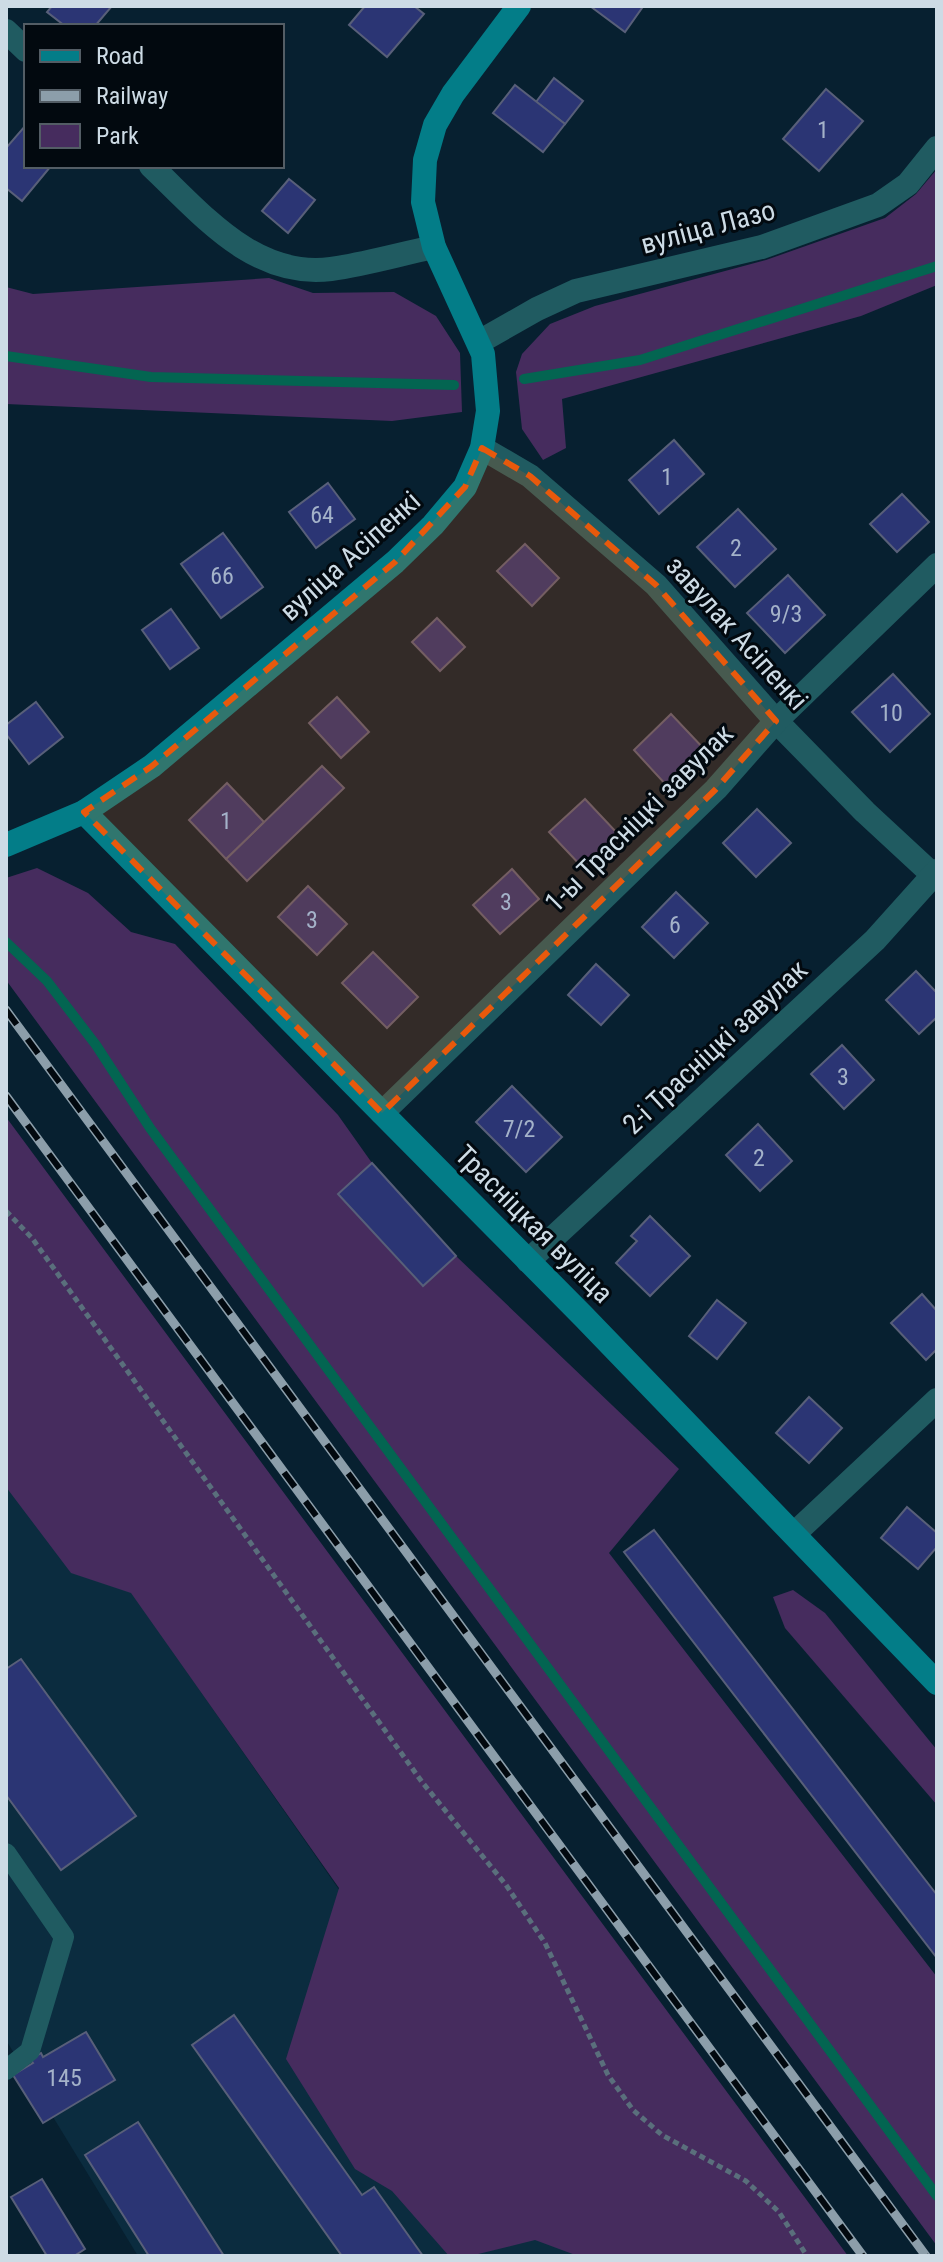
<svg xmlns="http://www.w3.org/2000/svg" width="943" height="2262" font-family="'Roboto Condensed',sans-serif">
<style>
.built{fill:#0b2c3f}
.green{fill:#462c5e}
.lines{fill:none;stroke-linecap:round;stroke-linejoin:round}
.stream{stroke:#036551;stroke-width:10}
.building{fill:#2b3574;stroke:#585f79;stroke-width:2}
.path{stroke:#5a6f7c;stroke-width:5;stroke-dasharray:6 4;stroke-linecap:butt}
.lane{stroke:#205b61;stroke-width:20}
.street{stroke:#205b61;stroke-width:24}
.secondary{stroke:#037d88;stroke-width:24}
.rail-casing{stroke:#8c9eaa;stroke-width:9}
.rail{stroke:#02090f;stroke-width:6;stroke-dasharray:18;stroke-linecap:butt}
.marked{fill:#e8590c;fill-opacity:0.2;stroke:#e8590c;stroke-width:6;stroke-dasharray:16 10;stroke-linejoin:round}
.labels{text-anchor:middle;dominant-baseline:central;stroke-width:6;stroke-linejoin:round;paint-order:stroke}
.number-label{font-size:24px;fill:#a4b2c9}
.street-label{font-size:28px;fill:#cddbe5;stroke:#02090f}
</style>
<rect width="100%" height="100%" fill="#072030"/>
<path class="built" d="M6,1413L595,2256H138L6,2040Z"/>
<g class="green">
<path d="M937,169V285L861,316L562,399L566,448L543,460L522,429L516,372L522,354L550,324L595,306L766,260L885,218L916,194Z"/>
<path d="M269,278L313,293L394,292L436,316L460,353L462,412L392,421L6,404V287L33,294Z"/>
<path d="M37,868L88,893L131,932L175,944L338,1115L372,1163L338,1194L422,1286L456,1256L679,1469L609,1553L937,1977V2246L6,980V878Z"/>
<path d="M6,1117L758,2134L848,2256H578L535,2240L470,2256H449L392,2191L355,2169L286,2059L339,1888L131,1593L71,1573L6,1487Z"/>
<path d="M793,1590L825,1613L937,1750V1805L785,1628L773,1597Z"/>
</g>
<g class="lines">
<g class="stream">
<path d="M6,356L151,377L454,385"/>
<path d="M524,379L640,360L937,266"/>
<path d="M6,942L47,981L96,1045L150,1128L937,2196"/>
</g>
</g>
<g class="building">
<path d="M52,6H112L95,26H65L47,12Z"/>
<path d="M365,6H414L424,14L387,57L349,25Z"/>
<path d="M590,6H639L642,8L625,32Z"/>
<path d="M554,78L583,101L565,124L536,102Z"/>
<path d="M515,85L565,124L543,152L493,113Z"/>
<path d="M826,89L863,121L819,171L783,139Z"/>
<path d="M25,126L26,166H51L22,201L6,188V148Z"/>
<path d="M289,179L315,200L288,233L262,211Z"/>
<path d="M674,440L704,474L659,514L629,480Z"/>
<path d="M328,483L355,519L316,548L289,512Z"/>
<path d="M902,494L929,522L897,552L870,524Z"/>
<path d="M738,509L776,549L735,587L697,547Z"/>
<path d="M223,533L263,587L221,618L181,564Z"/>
<path d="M525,544L559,578L532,606L497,571Z"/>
<path d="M788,575L825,615L785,653L747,613Z"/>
<path d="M171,609L199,648L170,669L142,630Z"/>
<path d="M437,618L465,647L440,671L412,642Z"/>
<path d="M893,674L930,714L890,752L852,712Z"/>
<path d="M337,697L369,732L341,758L309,723Z"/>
<path d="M36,702L63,737L29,764L6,734V725Z"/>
<path d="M671,714L706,751L668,787L634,750Z"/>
<path d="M322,766L344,788L247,881L226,859Z"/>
<path d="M227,783L264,822L226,859L189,820Z"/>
<path d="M585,799L618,834L583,868L549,832Z"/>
<path d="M757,809L791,843L756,877L723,843Z"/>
<path d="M512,869L539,899L500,934L473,905Z"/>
<path d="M308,886L347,924L317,955L278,917Z"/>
<path d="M676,892L708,923L674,958L642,927Z"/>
<path d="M373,952L418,997L387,1028L342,983Z"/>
<path d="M596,964L629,995L601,1025L568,995Z"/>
<path d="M916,971L937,993V1017L919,1034L886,1000Z"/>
<path d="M842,1045L874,1080L844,1109L811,1074Z"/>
<path d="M512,1086L562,1137L526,1172L476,1122Z"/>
<path d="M758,1124L792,1161L760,1191L726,1155Z"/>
<path d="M372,1163L456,1256L423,1286L338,1194Z"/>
<path d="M650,1216L690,1256L650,1296L616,1263L637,1241L631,1236Z"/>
<path d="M922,1294L937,1311V1349L926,1360L891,1323Z"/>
<path d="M717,1300L746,1323L717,1359L689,1336Z"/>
<path d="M809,1397L842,1428L809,1463L776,1433Z"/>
<path d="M907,1507L937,1533V1547L918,1569L881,1538Z"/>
<path d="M654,1530L937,1895V1958L624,1552Z"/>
<path d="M21,1659L136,1816L61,1870L6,1795V1669Z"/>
<path d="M234,2015L362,2195L374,2187L423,2256H342L192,2045Z"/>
<path d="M86,2032L115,2080L43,2123L13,2075L33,2063L30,2059L41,2053L43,2057Z"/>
<path d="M138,2122L224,2256H149L85,2155Z"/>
<path d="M42,2179L85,2249L74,2256H47L11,2197Z"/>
</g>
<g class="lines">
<path class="path" d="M6,1211L32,1238L422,1782L506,1885L545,1943L608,2075L633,2110L662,2135L746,2181L779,2212L807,2256"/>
<path class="lane" d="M6,1853L64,1937L30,2051L6,2070"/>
<g class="street">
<path d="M6,31L26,50"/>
<path d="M151,166C202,214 254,279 331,269C366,264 400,254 434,247"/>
<path d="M479,342L537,309L576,291L762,247L878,205L908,184L937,148"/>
<path d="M482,448L530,476L656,585L776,721L865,812L933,875"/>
<path d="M382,1113L716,789L776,721L937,565"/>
<path d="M528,1261L875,940L937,871"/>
<path d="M794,1534L937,1400"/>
</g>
<g class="secondary">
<path d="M84,812L583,1316L937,1683"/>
<path d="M6,845L84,812L152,766L395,562L433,525L465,487L482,448L488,411L483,354L434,247L423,202L425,160L435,125L453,94L519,6"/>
</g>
<defs>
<g id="rail">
<path d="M6,1010L926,2256"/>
<path d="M6,1096L863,2256"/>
</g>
</defs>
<use href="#rail" class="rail-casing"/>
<use href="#rail" class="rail"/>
</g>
<path class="marked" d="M482,448L530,476L656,585L776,721L716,789L382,1113L84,812L152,766L395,562L465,487Z"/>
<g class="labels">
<g class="number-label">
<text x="823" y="130">1</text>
<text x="667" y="477">1</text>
<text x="322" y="515">64</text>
<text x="736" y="548">2</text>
<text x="222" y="576">66</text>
<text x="786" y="614">9/3</text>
<text x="891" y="713">10</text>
<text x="226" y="821">1</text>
<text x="506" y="902">3</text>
<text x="312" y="920">3</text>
<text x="675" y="925">6</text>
<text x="843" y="1077">3</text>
<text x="519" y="1129">7/2</text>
<text x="759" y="1158">2</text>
<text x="64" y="2078">145</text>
</g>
<g class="street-label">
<text transform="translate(708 227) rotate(-15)">вуліца Лазо</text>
<text transform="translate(350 556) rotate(-42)">вуліца Асіпенкі</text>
<text transform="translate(737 633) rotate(48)">завулак Асіпенкі</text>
<text transform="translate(639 818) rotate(-45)">1-ы Трасніцкі завулак</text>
<text transform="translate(715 1047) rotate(-43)">2-і Трасніцкі завулак</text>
<text transform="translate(534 1224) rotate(45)">Трасніцкая вуліца</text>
</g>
</g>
<rect width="943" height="2262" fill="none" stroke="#cddbe5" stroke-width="16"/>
<rect x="24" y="24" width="260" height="144" fill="#02090f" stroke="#535d65" stroke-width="2"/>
<rect x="40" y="50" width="40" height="12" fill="#037d88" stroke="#535d65" stroke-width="2"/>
<text x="96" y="64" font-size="24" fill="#cddbe5">Road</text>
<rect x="40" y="90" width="40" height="12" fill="#8c9eaa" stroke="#535d65" stroke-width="2"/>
<text x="96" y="104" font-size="24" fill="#cddbe5">Railway</text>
<rect x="40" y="124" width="40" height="24" fill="#462c5e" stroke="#535d65" stroke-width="2"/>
<text x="96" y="144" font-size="24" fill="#cddbe5">Park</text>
</svg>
